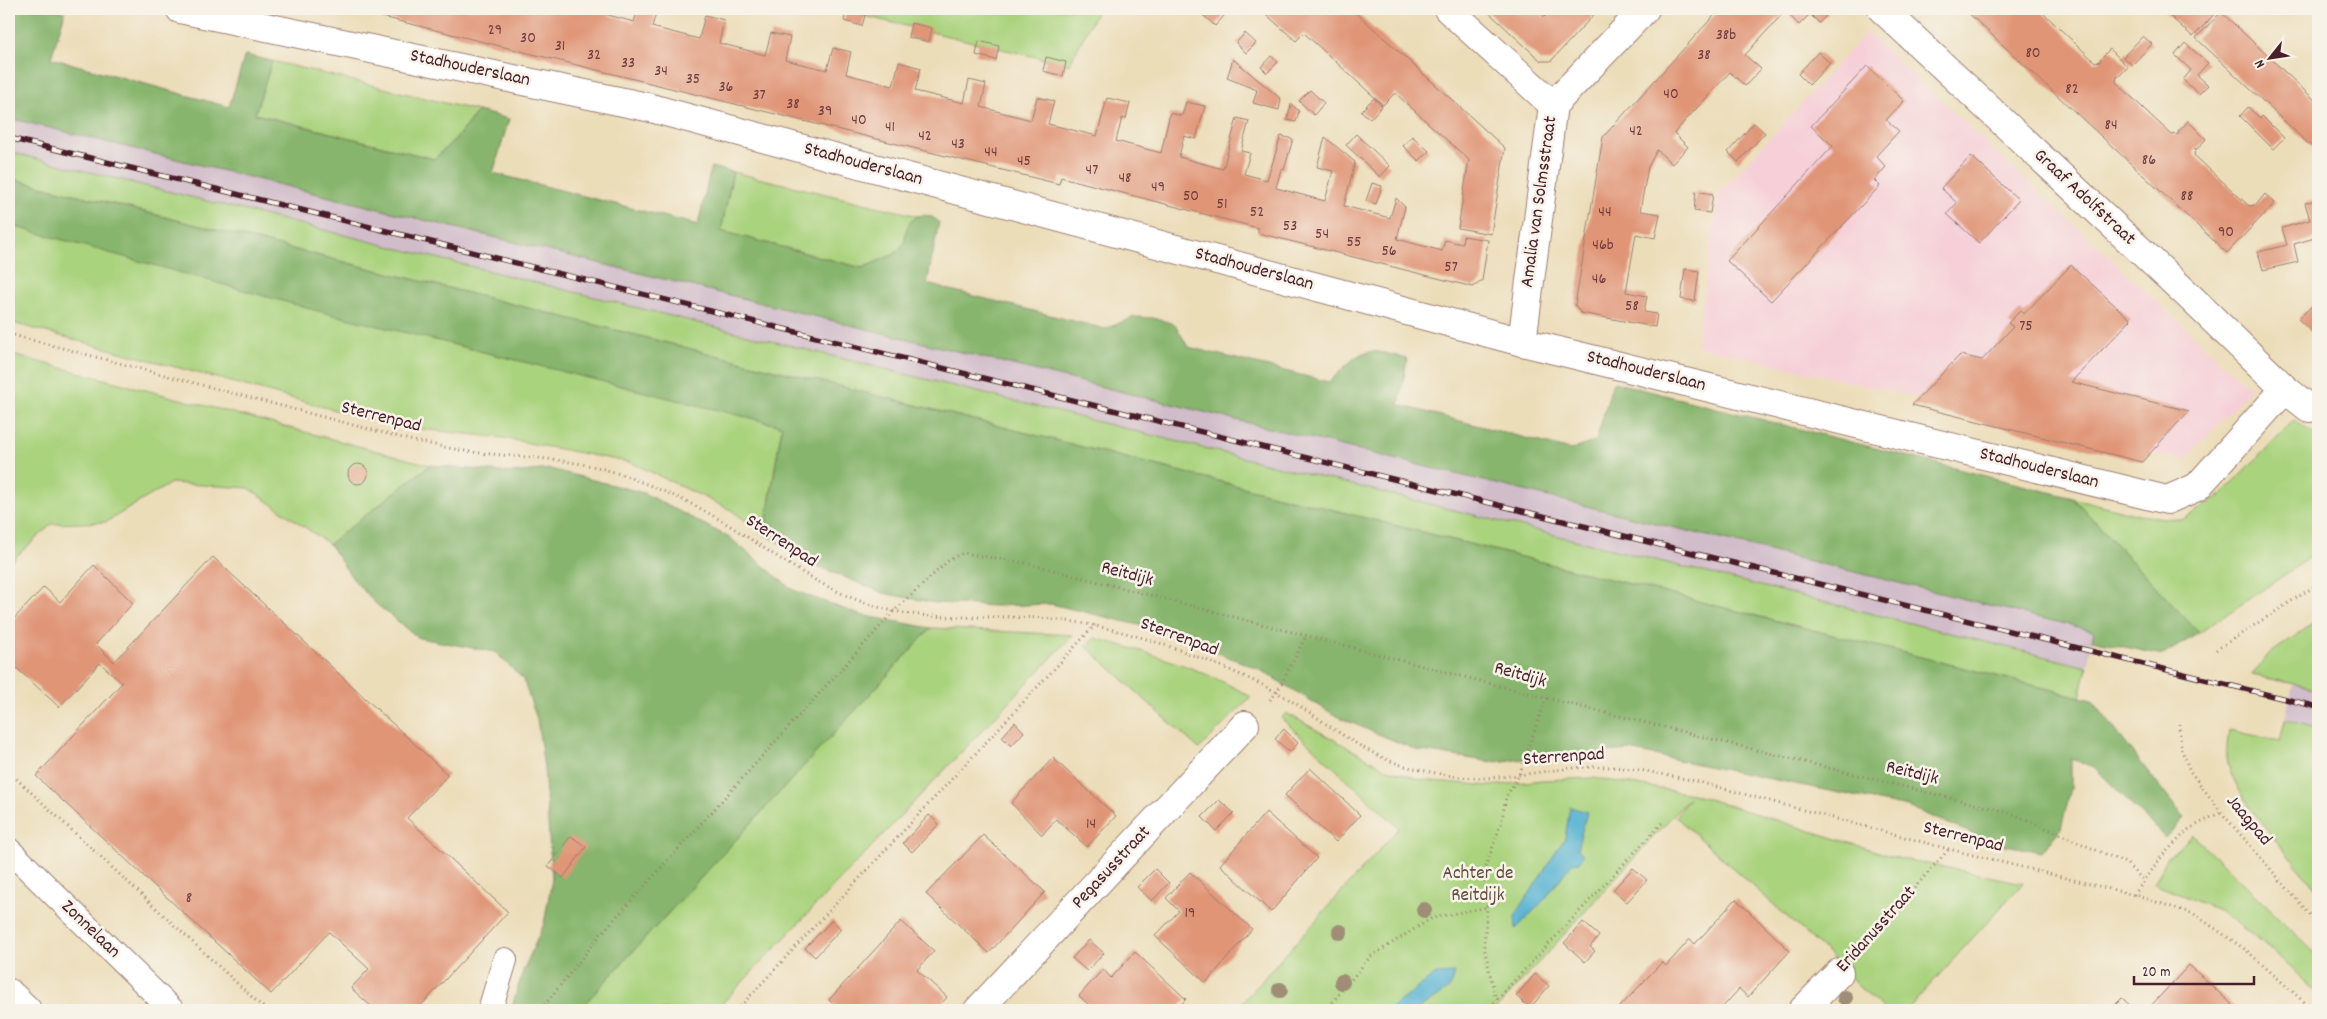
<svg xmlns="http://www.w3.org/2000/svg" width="2327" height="1019" font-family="Dekko,sans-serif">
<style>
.built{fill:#f6cfd8}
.industrial{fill:#d1bdca}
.green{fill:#aad37e;stroke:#7a7954}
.forest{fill:#87b56d;stroke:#686a4c}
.water{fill:#55b2d3;stroke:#50687f}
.building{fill:#e09577}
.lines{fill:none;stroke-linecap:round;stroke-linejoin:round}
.lane-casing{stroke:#9b7e72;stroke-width:26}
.street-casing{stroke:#9b7e72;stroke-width:30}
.path{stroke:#9b7e72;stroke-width:3;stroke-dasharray:1 4;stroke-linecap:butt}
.lane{stroke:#fff;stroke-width:24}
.street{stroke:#fff;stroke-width:28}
.rail-casing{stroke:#4a1f2b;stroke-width:5.5}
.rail{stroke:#f7f3e8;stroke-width:4;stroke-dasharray:11;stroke-linecap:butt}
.tree{fill:#a08d76}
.labels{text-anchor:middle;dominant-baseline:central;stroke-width:5;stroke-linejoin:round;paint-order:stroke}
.number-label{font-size:16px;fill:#703c3e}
.street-label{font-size:19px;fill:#4a1f2b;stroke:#f7f3e8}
.park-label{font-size:19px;fill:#624c40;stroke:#f7f3e8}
</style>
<rect width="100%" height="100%" fill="#f7f3e8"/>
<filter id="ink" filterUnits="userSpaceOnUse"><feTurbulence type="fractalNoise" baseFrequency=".02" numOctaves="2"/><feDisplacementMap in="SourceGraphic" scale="10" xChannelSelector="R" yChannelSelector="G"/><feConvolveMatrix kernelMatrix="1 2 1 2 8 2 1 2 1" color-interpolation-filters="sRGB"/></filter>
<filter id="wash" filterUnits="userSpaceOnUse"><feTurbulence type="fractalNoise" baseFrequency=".0096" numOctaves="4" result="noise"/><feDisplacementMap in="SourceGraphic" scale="20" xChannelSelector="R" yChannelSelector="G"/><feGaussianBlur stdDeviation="1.12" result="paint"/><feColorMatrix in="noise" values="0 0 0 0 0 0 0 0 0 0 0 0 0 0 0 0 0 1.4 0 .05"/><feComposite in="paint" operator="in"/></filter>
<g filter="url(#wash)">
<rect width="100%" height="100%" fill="#ecddb9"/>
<path class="built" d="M1867,32L2250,389L2185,460L1696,346L1718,195Z"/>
<g class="industrial">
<path d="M9,118L2094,631L2087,667L9,152Z"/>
<path d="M2293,684L2318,689V728L2285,720Z"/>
</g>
<g class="green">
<path d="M835,9H1098L1069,65Z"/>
<path d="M272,61L478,111L457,137L434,159L255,114Z"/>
<path d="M9,152L2087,667L2080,697L9,178Z"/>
<path d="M733,172L918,216C908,224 905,229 905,242L895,254L862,268L721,231Z"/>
<path d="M9,223L782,426L764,534L731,510L632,463L503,438L394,426L9,322Z"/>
<path d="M9,354L430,465L329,544L249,488L171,483L106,522L52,524L9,563Z"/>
<path d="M2294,420L2318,437V552L2199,633L2073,498L2139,515L2182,520L2221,495Z"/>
<path d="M2318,620V689L2252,675L2268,655Z"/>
<path d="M931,628L1073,635L716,1010H579Z"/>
<path d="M1095,638C1150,653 1202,668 1251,697L1199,749L1086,646Z"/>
<path d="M1286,713L1385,768L1422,780L1491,786L1542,780L1594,778L1692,794L1898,858L2023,883L1907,1010H1885L1857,985L1831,956L1676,817L1689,798L1495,1010H1235L1399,828L1281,718Z"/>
<path d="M2285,720L2318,728V891C2294,860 2230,795 2227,757C2226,749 2228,739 2229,730L2280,741Z"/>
<path d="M2193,835L2318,956V994L2274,952L2221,911L2154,884L2167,858Z"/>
</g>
<g class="forest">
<path d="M9,9H52L65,12L51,58L229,107L245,55L272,61L255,114L434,159L457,137L478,111L509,119L493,173L698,225L711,167L733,172L721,231L862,268L895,254L905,242C904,220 921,206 939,222L927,284L1105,329L1134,317L1153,318L1175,324L1188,347L1329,382C1363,350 1360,345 1407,359L1399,405L1571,450L1596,441L1613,382L2073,498L2199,633L2163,655L2092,640L2094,631L9,118Z"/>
<path d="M9,178L2092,700L2184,818L2165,838L2094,767L2071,759V788L2061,828L2042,852L1995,843L1908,807L1629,750L1492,762L1416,750L1338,717L1257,668L1152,628L1051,604L995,606L935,603L883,593L817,566L764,534L782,426L322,312L9,225Z"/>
<path d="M430,465L511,473L550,469L644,493L730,538L793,590L860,615L931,628L579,1010H511L523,971L544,924L552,879L544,767L537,719L523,679L495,652L419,638L376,604L353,579L329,544Z"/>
</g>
<g class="water">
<path d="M1570,807L1587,812L1577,849L1583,854L1580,862L1572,863L1545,899L1516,929L1515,916L1565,838Z"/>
<path d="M1454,973L1450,988L1418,1010H1388L1436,974Z"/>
</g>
<g id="blocks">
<g class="building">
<path d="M350,9H586L634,22L638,9H657L652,27L699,39L705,15L724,20L719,43L765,55L771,33L790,37L785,60L827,70L833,48L847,51L851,52L846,74L893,86L899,62L921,68L915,91L964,103L969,80L986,84L981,107L1031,120L1037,97L1046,99L1054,101L1048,124L1097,136L1107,98L1130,103L1126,119L1122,118L1116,141L1161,153L1170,113L1182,116L1186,102L1205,106L1196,139L1184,136L1179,157L1223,169L1237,118L1249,121L1241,151L1250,153L1244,174L1267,180L1281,136L1293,139L1284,170L1281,169L1276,188L1325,201L1333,171L1317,167L1325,137L1355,162L1344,206L1390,218L1396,198L1405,207L1397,239L1442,251L1445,240L1462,244L1463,236L1488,240L1482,281L1473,287L1258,233V228L1061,177L1059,184Z"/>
<path d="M846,9L866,12L862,26L844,21Z"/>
<path d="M1208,9H1217L1224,16L1215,26L1203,15Z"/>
<path d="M1260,9H1352L1505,148L1491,234L1458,228L1469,160L1395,93L1383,105L1304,33L1296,41Z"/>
<path d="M1485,9H1535L1544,17L1552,9H1599L1551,61H1541Z"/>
<path d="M1720,9H1823L1828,14L1819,23L1810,14L1799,25L1785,11L1745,55L1761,69L1745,86L1730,72L1674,133L1688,147L1672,164L1657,150L1648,167L1640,211L1660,214L1655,238L1636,234L1626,292L1647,296L1644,312L1657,314L1655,327L1581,313L1575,305L1603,137Z"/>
<path d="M1964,9H2039L2095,62L2101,61L2100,59L2110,49L2128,67L2118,77L2117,76L2116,82L2144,109L2172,135L2179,134L2178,132L2188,121L2206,139L2196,150L2195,148L2194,155L2249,206L2256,205L2265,194L2275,203L2227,253Z"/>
<path d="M2162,9H2219L2193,37Z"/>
<path d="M2221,12L2318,103L2317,152L2196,38Z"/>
<path d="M911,23L932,28L929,42L908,37Z"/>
<path d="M1245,33L1256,43L1246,53L1236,43Z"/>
<path d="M2143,36L2152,44L2132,65L2123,57Z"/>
<path d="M979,41L999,46L996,60L976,55Z"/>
<path d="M2185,43L2208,63L2197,75L2208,85L2199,94L2183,80L2191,70L2175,55Z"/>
<path d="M1818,52L1830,63L1809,85L1798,74Z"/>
<path d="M1271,56L1278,62L1267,73L1261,67Z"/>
<path d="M1046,57L1066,62L1063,76L1043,71Z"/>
<path d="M1233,59L1281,99L1279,110L1253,103L1257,90L1227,78Z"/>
<path d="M1867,66L1904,101L1886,120L1899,131L1876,156L1886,167L1874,180L1880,186L1771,301L1727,261L1833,146L1811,126Z"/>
<path d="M1310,90L1324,103L1314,115L1299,101Z"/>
<path d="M1374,98L1382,106L1370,119L1361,111Z"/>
<path d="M1291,104L1299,111L1296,122L1287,120Z"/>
<path d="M2248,107L2260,118L2262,116L2284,138L2273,149L2240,116Z"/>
<path d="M1754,123L1765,133L1738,162L1728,152Z"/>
<path d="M1356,134L1390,166L1380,177L1346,145Z"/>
<path d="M1412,136L1429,151L1419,161L1403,146Z"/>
<path d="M1971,156L2019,200L1979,243L1947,214L1957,203L1941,188Z"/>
<path d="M1372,183L1382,186L1376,204L1366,201Z"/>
<path d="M1696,191L1713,194L1710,213L1694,211Z"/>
<path d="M2318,199V237L2294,244L2298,262L2263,270L2258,252L2287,245L2282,228L2310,220L2305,203Z"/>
<path d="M2071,265L2131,320L2071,382L2189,411L2142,462L1912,405L1960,355L1982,360L2013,327L2008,323L2020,311L2024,314Z"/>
<path d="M1685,269L1699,271L1695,301L1681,299Z"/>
<path d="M2318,300V338L2298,319Z"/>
<circle cx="358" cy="474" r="10"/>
<path d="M213,557L448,775L407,818L508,912L417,1010H375L351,988L369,969L329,932L271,994L36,776L122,683L100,663L59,707L9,661V624L44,587L60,602L94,565L133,603L96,644L114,662Z"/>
<path d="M1015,722L1024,732L1011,746L1002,737Z"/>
<path d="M1284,729L1298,743L1290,752L1275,739Z"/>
<path d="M1053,758L1116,816L1087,847L1056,819L1042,835L1011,803Z"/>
<path d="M1310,768L1360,815L1336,842L1285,795Z"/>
<path d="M1219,800L1234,813L1216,831L1202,817Z"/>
<path d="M1266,812L1317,858L1271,912L1220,865Z"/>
<path d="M929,815L939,824L912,852L903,843Z"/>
<path d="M983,835L1045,892L989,953L926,894Z"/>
<path d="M571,836L586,847L563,878L548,866Z"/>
<path d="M1633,868L1647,880L1627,902L1613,890Z"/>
<path d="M1155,869L1169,883L1152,901L1137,887Z"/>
<path d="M1190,872L1252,929L1206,983L1155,936L1179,911L1166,898Z"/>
<path d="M1736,899L1790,951L1748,997L1739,989L1720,1010H1617L1662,962L1666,966L1690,939L1695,944Z"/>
<path d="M832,920L841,929L815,957L805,948Z"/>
<path d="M901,921L934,951L917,970L947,997L936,1010H840L829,1000Z"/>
<path d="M1583,922L1599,936L1590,947L1595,951L1585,962L1564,943Z"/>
<path d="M1089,940L1104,953L1087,971L1072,958Z"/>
<path d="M1135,952L1186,999L1176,1010H1095L1079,996L1103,969L1111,978Z"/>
<path d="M2189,965L2238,1010H2147Z"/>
<path d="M1535,974L1549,986L1530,1008L1516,996Z"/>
<path d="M2122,998L2135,1010H2110Z"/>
</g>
</g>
</g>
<g filter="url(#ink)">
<use href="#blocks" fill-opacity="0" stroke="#9b7e72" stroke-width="1"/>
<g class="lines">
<defs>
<g id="lane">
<path d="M9,850L172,1010"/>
<path d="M490,1010L505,960"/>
</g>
<g id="street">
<path d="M180,9L647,107L1522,342L2167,500L2197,487L2285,389"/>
<path d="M1448,9L1553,105"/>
<path d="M1882,9L2190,297L2285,389L2309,408L2318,406"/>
<path d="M1522,342L1553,105L1645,9"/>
<path d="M9,993L27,1010"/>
<path d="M978,1010L1245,725"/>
<path d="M1803,1010L1839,973"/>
</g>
</defs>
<use href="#lane" class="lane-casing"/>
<use href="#street" class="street-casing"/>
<g class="path">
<path d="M9,334L414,441C436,445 459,451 481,453C519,457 558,458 596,467C624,474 652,486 679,498C754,532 810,593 894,611C942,621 989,615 1037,618C1087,621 1135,634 1182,651C1214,663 1246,676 1276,692C1321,716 1360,755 1412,768C1430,772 1453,777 1472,778C1517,779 1563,765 1608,767C1637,768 1666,775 1695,781L1949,849L2134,895L2194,914L2246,950L2313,1010"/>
<path d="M2216,650L2318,584"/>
<path d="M1270,700L1277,692L1306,636"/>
<path d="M2179,724L2181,748L2190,771L2221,812L2318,924"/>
<path d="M9,772L266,1010"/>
<path d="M2134,895L2162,856L2189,829L2221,812"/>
<path d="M1861,948L1949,849"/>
<path d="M1496,1000L1484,947L1487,907L1484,871L1501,824L1506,797L1519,775L1546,698"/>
<path d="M544,1010V1006L601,934L894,611L950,559L963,553L1026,563L1546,698L2011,813L2126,863L2144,881"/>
<path d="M737,1010L1095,625"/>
<path d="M1326,1010L1370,957L1432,918L1487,907"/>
<path d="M1487,1010L1663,822"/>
</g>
<use href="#lane" class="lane"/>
<use href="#street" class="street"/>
<defs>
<path id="rail" d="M9,138L2318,707"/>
</defs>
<use href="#rail" class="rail-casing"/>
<use href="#rail" class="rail"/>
</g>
<g class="tree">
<circle cx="1424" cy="910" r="8"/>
<circle cx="1340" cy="932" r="8"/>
<circle cx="1342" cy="982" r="8"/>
<circle cx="1280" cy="990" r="8"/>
<circle cx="1845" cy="998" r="8"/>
</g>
</g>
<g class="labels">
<g class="number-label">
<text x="495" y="30">29</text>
<text x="1726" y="35">38b</text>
<text x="528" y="38">30</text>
<text x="560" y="46">31</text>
<text x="2033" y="53">80</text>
<text x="594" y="55">32</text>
<text x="1704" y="55">38</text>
<text x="628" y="63">33</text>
<text x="661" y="71">34</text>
<text x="693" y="79">35</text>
<text x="726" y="87">36</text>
<text x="2072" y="89">82</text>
<text x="1671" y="94">40</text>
<text x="759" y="95">37</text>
<text x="793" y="104">38</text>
<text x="825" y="111">39</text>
<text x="859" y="120">40</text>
<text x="2111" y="125">84</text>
<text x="890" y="127">41</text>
<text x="1636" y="131">42</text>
<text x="925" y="136">42</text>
<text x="958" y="144">43</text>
<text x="991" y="152">44</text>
<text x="2149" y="160">86</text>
<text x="1024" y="161">45</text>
<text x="1092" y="170">47</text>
<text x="1125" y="178">48</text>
<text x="1158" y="187">49</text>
<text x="1191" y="196">50</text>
<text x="2187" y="196">88</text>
<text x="1222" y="204">51</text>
<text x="1257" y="212">52</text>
<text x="1605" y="212">44</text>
<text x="1290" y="226">53</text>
<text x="2226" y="232">90</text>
<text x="1322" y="234">54</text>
<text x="1354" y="242">55</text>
<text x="1603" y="245">46b</text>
<text x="1389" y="251">56</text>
<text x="1451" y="267">57</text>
<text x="1599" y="279">46</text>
<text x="1632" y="306">58</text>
<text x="2026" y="326">75</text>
<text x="1091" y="824">14</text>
<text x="189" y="898">8</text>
<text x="1190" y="913">19</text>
</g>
<g class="street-label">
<text transform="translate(470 69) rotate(12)">Stadhouderslaan</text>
<text transform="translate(863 165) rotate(15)">Stadhouderslaan</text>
<text transform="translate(2084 198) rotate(43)">Graaf Adolfstraat</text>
<text transform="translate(1540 202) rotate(-82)">Amalia van Solmsstraat</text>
<text transform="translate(1254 270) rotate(15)">Stadhouderslaan</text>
<text transform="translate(1646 372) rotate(14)">Stadhouderslaan</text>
<text transform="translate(381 418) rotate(14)">Sterrenpad</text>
<text transform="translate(2039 469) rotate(14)">Stadhouderslaan</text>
<text transform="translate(781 542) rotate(33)">Sterrenpad</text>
<text transform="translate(1127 575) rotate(15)">Reitdijk</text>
<text transform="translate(1179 638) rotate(20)">Sterrenpad</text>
<text transform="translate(1520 676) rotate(16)">Reitdijk</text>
<text transform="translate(1564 758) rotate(-4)">Sterrenpad</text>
<text transform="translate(1912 774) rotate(14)">Reitdijk</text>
<text transform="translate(2248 821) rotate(50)">Jaagpad</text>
<text transform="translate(1963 838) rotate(14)">Sterrenpad</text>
<text transform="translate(1112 868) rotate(-47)">Pegasusstraat</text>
<text transform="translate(90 930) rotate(44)">Zonnelaan</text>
<text transform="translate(1877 930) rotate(-48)">Eridanusstraat</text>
</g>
<g class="park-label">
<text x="1478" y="874">Achter de<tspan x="1478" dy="22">Reitdijk</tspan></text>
</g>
</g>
<rect width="2327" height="1019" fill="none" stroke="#f7f3e8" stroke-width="30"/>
<g transform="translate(2270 58) rotate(240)" stroke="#f7f3e8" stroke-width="4" paint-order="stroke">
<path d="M0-4L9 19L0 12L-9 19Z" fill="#4a1f2b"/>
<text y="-8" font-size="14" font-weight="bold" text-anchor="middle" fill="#4a1f2b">N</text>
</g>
<path d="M2134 976v8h120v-8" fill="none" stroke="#4a1f2b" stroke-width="2.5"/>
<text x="2142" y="976" font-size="15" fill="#4a1f2b" stroke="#f7f3e8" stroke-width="4" paint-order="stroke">20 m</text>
</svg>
